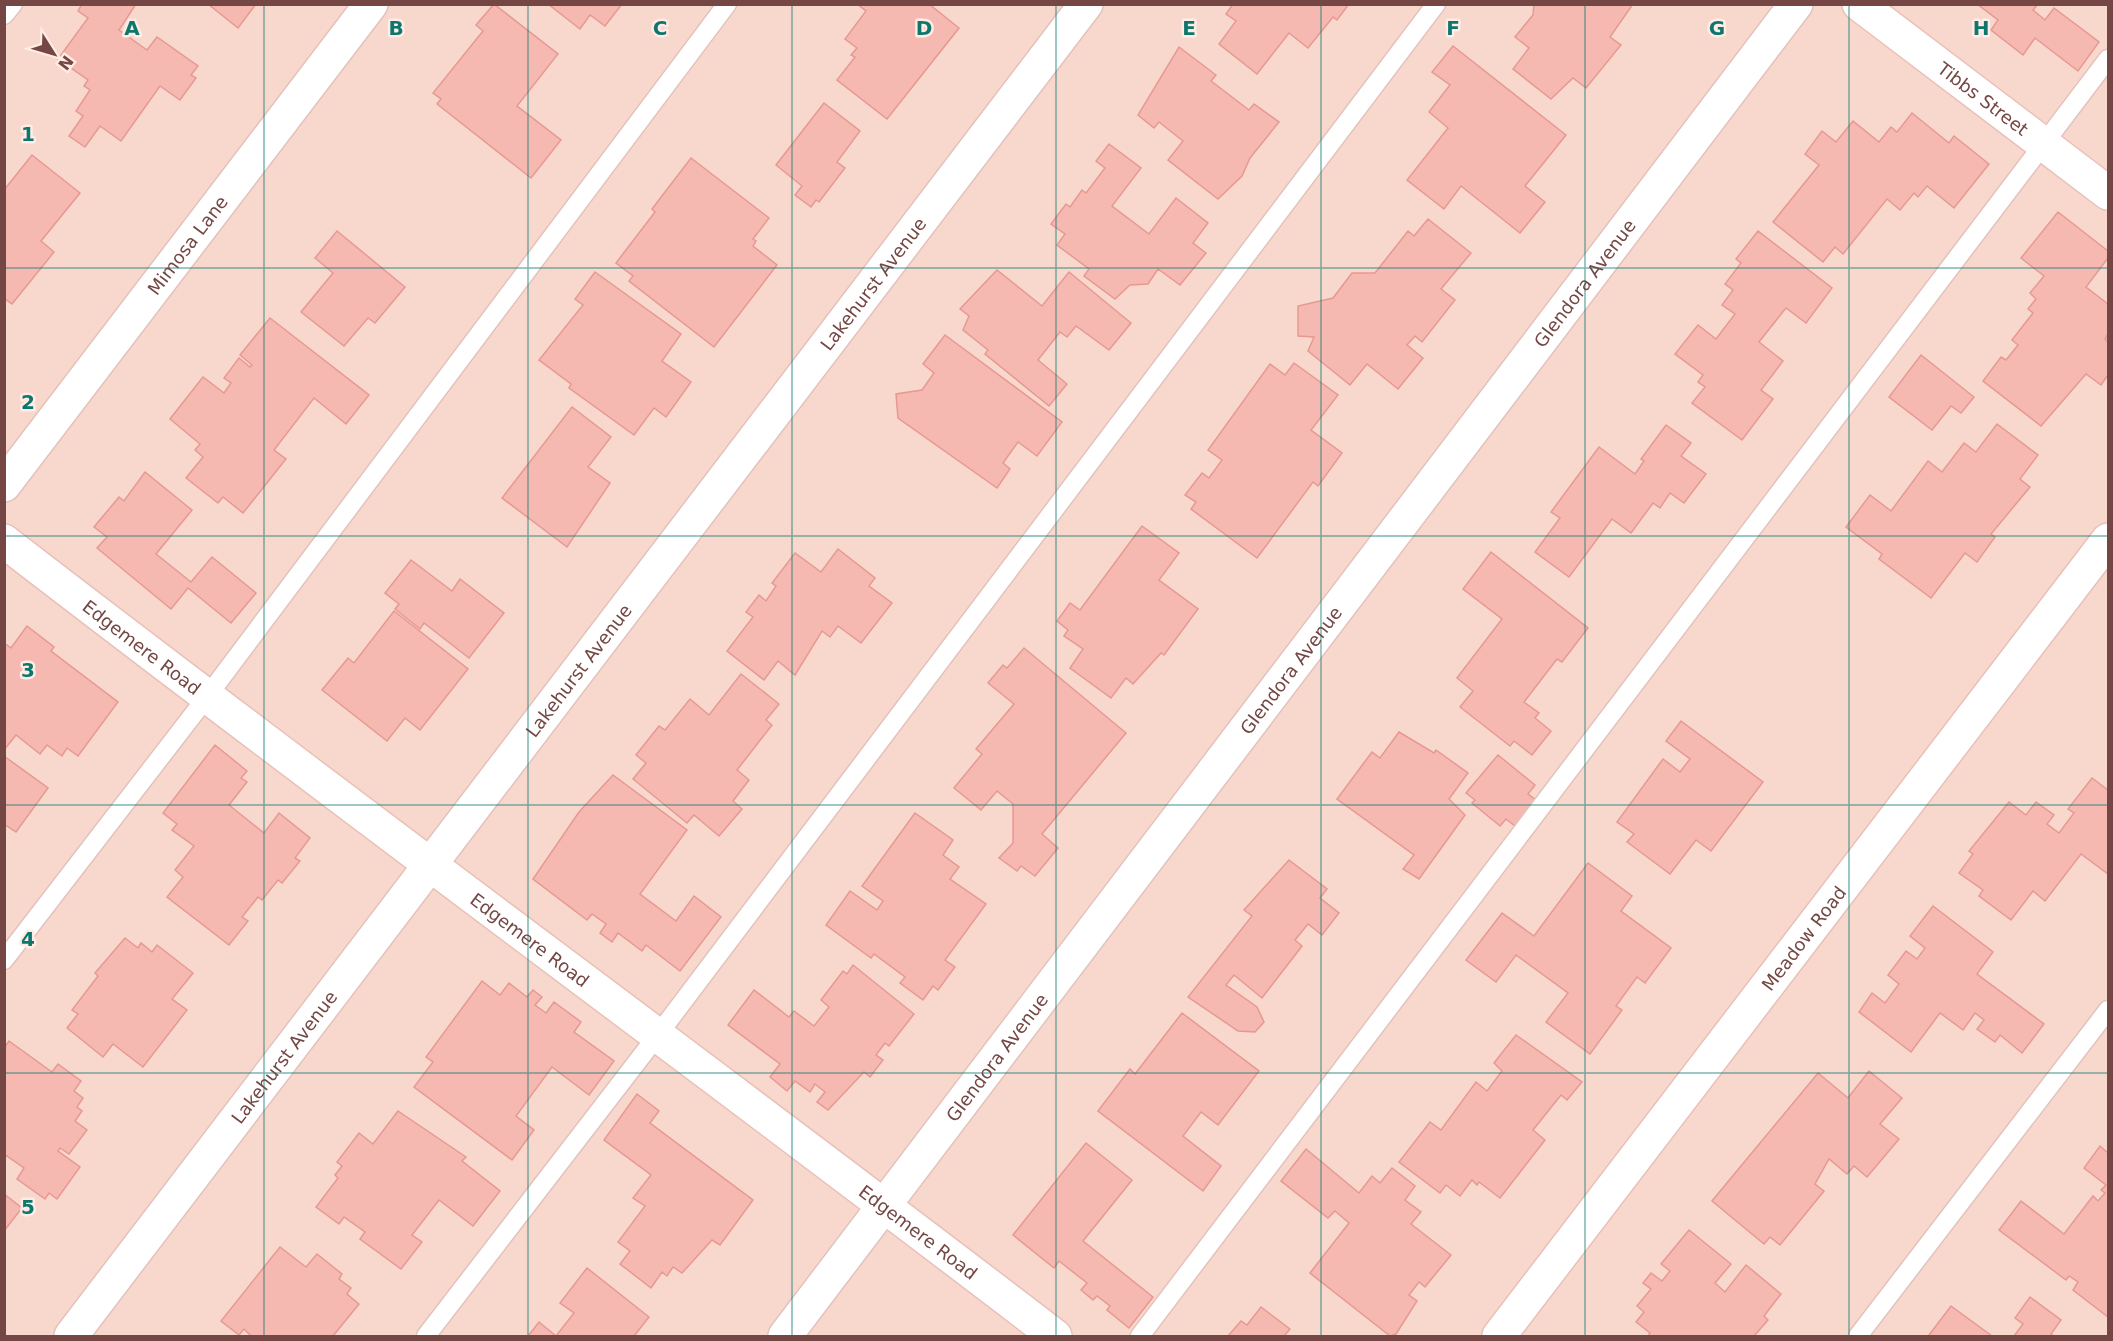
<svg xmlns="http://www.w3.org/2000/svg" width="2113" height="1341" font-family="'DejaVu Sans',sans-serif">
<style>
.residential{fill:#f8d8cd}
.building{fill:#f5b9b2;stroke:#e89892;stroke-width:1.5}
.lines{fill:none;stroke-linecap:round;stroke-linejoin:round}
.lane-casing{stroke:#e3c2bc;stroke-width:21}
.street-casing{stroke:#e3c2bc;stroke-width:36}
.secondary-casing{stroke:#e9c0b8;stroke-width:36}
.lane{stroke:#fff;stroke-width:18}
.street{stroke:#fff;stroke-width:33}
.secondary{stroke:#fff;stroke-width:33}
.grid{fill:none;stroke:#0f766e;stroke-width:1.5;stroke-opacity:0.55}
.labels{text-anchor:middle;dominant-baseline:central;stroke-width:5;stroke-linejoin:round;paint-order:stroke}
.street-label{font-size:18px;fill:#744744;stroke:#ffece4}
.grid-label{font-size:20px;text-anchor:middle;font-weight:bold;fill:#0f766e;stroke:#ffece4;stroke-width:5;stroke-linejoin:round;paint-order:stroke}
</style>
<rect width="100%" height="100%" fill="#fee7dc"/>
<rect class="residential" x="5" y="5" width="2103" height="1331"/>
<g class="building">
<path d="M82,4H136L119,30L147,50L157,37L198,66L191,75L196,78L180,100L160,86L121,141L100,126L85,147L69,136L83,116L76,111L90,90L84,86L88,80L58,59L88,18L78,11Z"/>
<path d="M208,4H256L238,28Z"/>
<path d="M494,4L558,54L517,106L561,140L531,178L437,104L441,99L433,93L483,31L476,25Z"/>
<path d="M548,4H622L605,26L590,15L580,29Z"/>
<path d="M857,4H929L959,28L887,119L837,80L855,57L851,55L857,48L845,39L866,11Z"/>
<path d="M1233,4H1349L1337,20L1333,17L1308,48L1289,33L1257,74L1219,44L1236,21L1226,14Z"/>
<path d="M1534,4H1633L1610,37L1621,45L1586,88L1573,78L1551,99L1513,69L1529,48L1515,37L1533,15Z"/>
<path d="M1977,4H2038L2033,10L2045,20L2054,8L2099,42L2078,71L2035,38L2023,55L1991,30L1998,20Z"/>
<path d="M1453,46L1566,135L1525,186L1545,202L1520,233L1461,186L1444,209L1407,180L1448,128L1429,112L1450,85L1432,72Z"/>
<path d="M1179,47L1216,75L1211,81L1249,110L1254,104L1279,122L1250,158L1242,176L1218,199L1168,160L1183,141L1159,122L1154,128L1138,115Z"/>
<path d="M824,103L860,131L837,162L845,168L819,202L816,200L811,207L795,195L802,186L776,165Z"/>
<path d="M1912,113L1949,143L1954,136L1989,164L1954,208L1927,186L1918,197L1914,193L1900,210L1887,199L1843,254L1835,247L1823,262L1773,222L1819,165L1805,154L1822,131L1836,142L1853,121L1879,142L1891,127L1897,132Z"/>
<path d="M1109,144L1141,168L1112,206L1149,234L1176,198L1208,223L1193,243L1206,253L1180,285L1158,269L1148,284L1130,285L1115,299L1084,276L1089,269L1057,245L1065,234L1051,224L1066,204L1070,207L1082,190L1086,193L1105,168L1096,161Z"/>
<path d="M32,155L80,193L41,241L54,252L12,304L4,298V190Z"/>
<path d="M691,158L769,218L753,239L756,241L753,246L777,265L714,347L629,281L633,276L616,263L655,212L652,209Z"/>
<path d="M2058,212L2108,251V258L2086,287L2108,304V334L2105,339L2108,342V375L2101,385L2086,374L2041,426L1983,381L2001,357L2006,360L2018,345L2012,340L2033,313L2028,309L2036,299L2030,293L2044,276L2021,258Z"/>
<path d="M1428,219L1471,253L1441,289L1455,300L1422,342L1415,336L1407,345L1423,358L1398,389L1367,364L1350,385L1308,351L1314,337L1298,336V306L1333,298L1352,273H1375L1408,231L1414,236Z"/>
<path d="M337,231L405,287L375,323L368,318L344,346L301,312L333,273L315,258Z"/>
<path d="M1758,231L1832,288L1806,323L1786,308L1759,342L1783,361L1761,390L1773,399L1742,440L1692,403L1705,387L1698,382L1703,375L1675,354L1698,325L1716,339L1735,314L1722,305L1733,290L1725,284L1741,263L1736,259Z"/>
<path d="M997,270L1042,306L1069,272L1131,323L1109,350L1076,326L1067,337L1060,332L1038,360L1067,384L1049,406L985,354L988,350L963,330L969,316L960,309Z"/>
<path d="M595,272L681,334L662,361L691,382L666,417L654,408L634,435L569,388L571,384L539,360L583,305L575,299Z"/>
<path d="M270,318L369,395L346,424L314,398L274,450L286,459L243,513L223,497L218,503L186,478L203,457L195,450L200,444L170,419L203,377L224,393L231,383L224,378L239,358L250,367L252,365L240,355Z"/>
<path d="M945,335L1062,422L1037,456L1018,442L1003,463L1010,469L997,488L898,418L896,394L922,390L934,373L923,364Z"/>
<path d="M1921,355L1974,397L1961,413L1951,406L1932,430L1889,397Z"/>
<path d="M1294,363L1338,395L1311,430L1342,453L1318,486L1313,482L1257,558L1191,509L1196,502L1185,495L1202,473L1209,478L1222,460L1208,450L1270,364L1285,375Z"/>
<path d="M572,407L611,437L588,467L610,483L567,547L502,498Z"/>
<path d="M1997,424L2038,455L2020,479L2030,487L1991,534L1995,537L1977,562L1965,553L1931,598L1879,559L1882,554L1846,527L1870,495L1891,511L1928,461L1942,472L1964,443L1976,452Z"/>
<path d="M1666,425L1691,443L1681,456L1706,474L1684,503L1670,493L1660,508L1653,503L1631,533L1612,519L1569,577L1535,552L1560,518L1551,512L1599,447L1635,474L1644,461L1641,459Z"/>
<path d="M145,472L192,510L156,554L191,582L212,557L256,593L231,623L188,588L171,609L97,548L107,537L94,527L119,497L124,501Z"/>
<path d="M1142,526L1179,553L1159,580L1198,609L1164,655L1161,653L1133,684L1126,678L1111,698L1070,668L1083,649L1064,636L1068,630L1057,621L1070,603L1080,610Z"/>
<path d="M838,549L875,578L869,586L892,603L861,643L838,626L830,637L822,631L795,675L778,661L764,680L727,651L753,617L746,612L759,595L766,601L776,586L772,583L795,553L821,572Z"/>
<path d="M1491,552L1588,628L1562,662L1557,659L1524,702L1539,713L1535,718L1551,731L1532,755L1514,741L1510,746L1460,707L1473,691L1457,678L1502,619L1463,589Z"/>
<path d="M411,560L452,591L460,579L504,613L469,658L424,623L420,629L395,609L399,604L385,593Z"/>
<path d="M394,611L468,669L420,730L405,718L387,741L322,690L348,658L354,663Z"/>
<path d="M27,626L54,647L51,651L118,702L78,756L67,748L62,756L47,745L40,754L16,735L4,750V643L11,648Z"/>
<path d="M1024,648L1126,733L1042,834L1058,848L1035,876L1021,866L1017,871L999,858L1013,843V804L997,791L981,810L954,788L982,754L976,749L1014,704L988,683L1003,665L1007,668Z"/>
<path d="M741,674L779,704L766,720L772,725L737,770L749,780L733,801L742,809L719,836L694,815L687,823L633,779L646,763L636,755L659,726L665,730L690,699L709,715Z"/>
<path d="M1681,721L1763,782L1711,851L1696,840L1670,874L1627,842L1634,834L1617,822L1663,759L1680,772L1690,759L1666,741Z"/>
<path d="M1399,732L1434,753L1436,750L1468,773L1449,799L1465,815L1419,879L1403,869L1414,855L1337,799L1372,752L1380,758Z"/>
<path d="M215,745L247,771L241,778L247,782L229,805L264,833L279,813L310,838L295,858L300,861L282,883L278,880L262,900L258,897L242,917L248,921L229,945L167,897L183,877L175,870L194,846L172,830L177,824L163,813Z"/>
<path d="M1498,755L1535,785L1528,794L1536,800L1515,826L1506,819L1500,826L1472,803L1475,800L1466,793Z"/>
<path d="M4,756L48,788L16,832L4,824Z"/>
<path d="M613,775L687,830L640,894L676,921L694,896L721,917L680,971L646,945L642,951L618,933L612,942L600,933L606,924L592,914L587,920L533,879L579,812Z"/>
<path d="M2092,778L2108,790V874L2081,854L2045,901L2033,891L2011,920L1979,896L1983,890L1959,873L1973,854L1969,851L2009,802L2026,815L2036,802L2054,815L2047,824L2059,833L2074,813L2068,809Z"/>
<path d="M915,813L953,840L943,855L959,867L950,879L986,904L945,960L955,967L938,990L933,986L923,1000L900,983L905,977L874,954L871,958L826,925L850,891L877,910L883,901L862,886Z"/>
<path d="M1289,860L1327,889L1320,898L1339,913L1322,935L1308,924L1295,940L1302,946L1262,998L1234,975L1226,985L1257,1007L1264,1022L1255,1032L1238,1031L1188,997L1252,916L1244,910Z"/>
<path d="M1588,863L1632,896L1621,911L1671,948L1645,983L1637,977L1616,1006L1622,1010L1590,1054L1546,1022L1568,993L1516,955L1496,982L1466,960L1502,913L1534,936Z"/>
<path d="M1933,906L1993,952L1977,974L2044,1024L2022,1053L2000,1035L1995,1042L1977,1029L1984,1020L1975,1013L1963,1030L1940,1013L1911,1052L1859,1012L1872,993L1885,1003L1899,984L1888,975L1906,951L1917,959L1925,948L1910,936Z"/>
<path d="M125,938L138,948L141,943L152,952L157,945L193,973L172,999L187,1010L143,1067L113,1044L103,1057L67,1028L78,1014L72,1010L98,976L95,973Z"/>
<path d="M853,965L914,1014L889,1046L885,1043L876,1055L883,1060L870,1077L864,1072L828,1110L817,1102L825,1092L815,1084L810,1092L795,1081L787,1091L770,1077L780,1064L728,1025L754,990L789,1017L794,1011L814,1026L829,1007L821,1000L843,971L847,974Z"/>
<path d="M482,981L500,995L509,983L527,997L533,990L542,997L535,1005L546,1013L554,1002L581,1022L574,1032L614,1061L589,1095L552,1067L516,1116L534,1130L512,1160L414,1087L433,1062L426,1057Z"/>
<path d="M1182,1013L1259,1071L1218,1125L1201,1112L1183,1136L1221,1166L1203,1191L1098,1111L1130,1069L1135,1074Z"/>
<path d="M1516,1035L1582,1082L1567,1100L1561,1095L1533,1130L1545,1140L1500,1198L1479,1182L1477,1185L1472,1180L1460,1196L1446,1185L1440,1193L1399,1162L1430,1122L1441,1130L1476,1082L1487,1091L1502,1071L1494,1063Z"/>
<path d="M9,1041L52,1072L58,1064L81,1081L74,1091L83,1098L77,1107L82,1111L75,1121L87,1130L69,1154L60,1148L58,1151L80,1167L57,1199L49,1193L45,1199L17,1179L24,1168L4,1154V1048Z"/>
<path d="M1869,1071L1902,1098L1880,1124L1899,1139L1867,1177L1854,1166L1847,1174L1829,1159L1815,1184L1824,1191L1780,1245L1770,1237L1764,1244L1712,1201L1818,1073L1848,1098Z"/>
<path d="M637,1094L659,1111L650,1123L753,1200L720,1245L712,1240L682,1273L673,1267L667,1276L662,1272L651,1288L620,1264L630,1251L618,1242L645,1206L633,1198L651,1175L604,1140Z"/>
<path d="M398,1111L466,1157L462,1161L500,1191L473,1226L439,1200L412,1235L422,1242L401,1269L360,1239L365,1232L344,1217L339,1224L316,1207L338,1178L335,1175L342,1166L337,1162L359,1133L373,1144Z"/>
<path d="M1086,1143L1132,1180L1083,1241L1153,1297L1129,1328L1107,1310L1110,1306L1097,1296L1093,1300L1081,1290L1087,1283L1059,1261L1054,1268L1013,1235Z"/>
<path d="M2100,1146L2108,1153V1317L2073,1290L2078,1282L2069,1276L2066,1280L1999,1230L2021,1201L2064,1234L2093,1196L2098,1201L2105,1193L2101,1190L2106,1185L2084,1168Z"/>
<path d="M1306,1149L1359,1193L1372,1176L1380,1183L1392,1168L1415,1186L1405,1200L1421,1212L1411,1224L1451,1255L1425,1287L1419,1282L1409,1295L1417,1301L1396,1334L1390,1336L1310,1273L1349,1223L1335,1211L1328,1218L1281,1181Z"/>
<path d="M4,1194L22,1208L4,1231Z"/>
<path d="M1689,1230L1731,1264L1715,1283L1725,1292L1746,1265L1781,1294L1764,1316L1768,1320L1754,1336H1648L1650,1333L1636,1322L1644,1312L1637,1306L1651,1289L1643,1283L1651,1273L1662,1281L1670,1271L1661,1264Z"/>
<path d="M280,1247L306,1267L317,1254L342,1274L339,1279L351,1288L347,1294L359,1304L333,1336H251L244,1329L239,1335L221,1321Z"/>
<path d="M587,1268L649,1317L634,1336H528L539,1322L556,1336L574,1313L560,1303Z"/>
<path d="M2030,1297L2061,1320L2051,1334L2054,1336H2014L2023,1324L2015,1318Z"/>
<path d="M1951,1306L1992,1336H1931L1929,1335Z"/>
<path d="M1261,1307L1290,1329L1284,1336H1228L1241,1321L1247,1325Z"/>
</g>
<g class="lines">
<defs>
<g id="lane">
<path d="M4,15L13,4"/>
<path d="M4,960L206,698L727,4"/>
<path d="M426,1336L657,1036L1436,4"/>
<path d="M1140,1336L2108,59"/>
<path d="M1858,1336L2108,1010"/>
</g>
<g id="street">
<path id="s1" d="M4,485L371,4"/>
<path id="s2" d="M71,1336L1086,4"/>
<path id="s3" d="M785,1336L1796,4"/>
</g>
<g id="secondary">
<path id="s4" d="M1859,4L2108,193"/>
<path id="s5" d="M4,541C352,810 707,1069 1055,1336"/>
<path id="s6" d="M1499,1336L2108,540"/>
</g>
</defs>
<use href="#lane" class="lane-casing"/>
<use href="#street" class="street-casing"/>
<use href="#secondary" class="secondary-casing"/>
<use href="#lane" class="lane"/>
<use href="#street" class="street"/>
<use href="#secondary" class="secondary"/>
</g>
<path class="grid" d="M264,4V1336M528,4V1336M792,4V1336M1056,4V1336M1321,4V1336M1585,4V1336M1849,4V1336M4,268H2108M4,536H2108M4,805H2108M4,1073H2108"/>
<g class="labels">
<g class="street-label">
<text stroke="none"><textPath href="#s4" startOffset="156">Tibbs Street</textPath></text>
<text stroke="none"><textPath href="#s1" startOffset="302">Mimosa Lane</textPath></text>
<text stroke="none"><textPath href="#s3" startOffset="1322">Glendora Avenue</textPath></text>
<text stroke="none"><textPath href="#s2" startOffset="1323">Lakehurst Avenue</textPath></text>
<text stroke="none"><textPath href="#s5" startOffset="174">Edgemere Road</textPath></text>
<text stroke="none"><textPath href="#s2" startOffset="837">Lakehurst Avenue</textPath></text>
<text stroke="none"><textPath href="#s3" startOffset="836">Glendora Avenue</textPath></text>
<text stroke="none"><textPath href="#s6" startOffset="501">Meadow Road</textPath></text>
<text stroke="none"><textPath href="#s5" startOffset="660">Edgemere Road</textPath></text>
<text stroke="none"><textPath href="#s2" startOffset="351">Lakehurst Avenue</textPath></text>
<text stroke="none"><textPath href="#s3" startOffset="350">Glendora Avenue</textPath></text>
<text stroke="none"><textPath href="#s5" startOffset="1146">Edgemere Road</textPath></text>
</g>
</g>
<g class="grid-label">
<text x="132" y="35">A</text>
<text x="396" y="35">B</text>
<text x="660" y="35">C</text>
<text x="924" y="35">D</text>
<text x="1189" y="35">E</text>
<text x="1453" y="35">F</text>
<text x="1717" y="35">G</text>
<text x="1981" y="35">H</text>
<text x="28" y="141">1</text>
<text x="28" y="409">2</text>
<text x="28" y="677">3</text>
<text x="28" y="946">4</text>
<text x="28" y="1214">5</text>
</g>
<rect width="2113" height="1341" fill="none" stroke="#744744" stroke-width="12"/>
<g transform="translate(54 54) rotate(127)" stroke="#ffece4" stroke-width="4.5" paint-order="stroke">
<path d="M0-4.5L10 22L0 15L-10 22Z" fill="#744744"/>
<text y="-9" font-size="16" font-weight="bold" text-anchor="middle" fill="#744744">N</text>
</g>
</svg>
